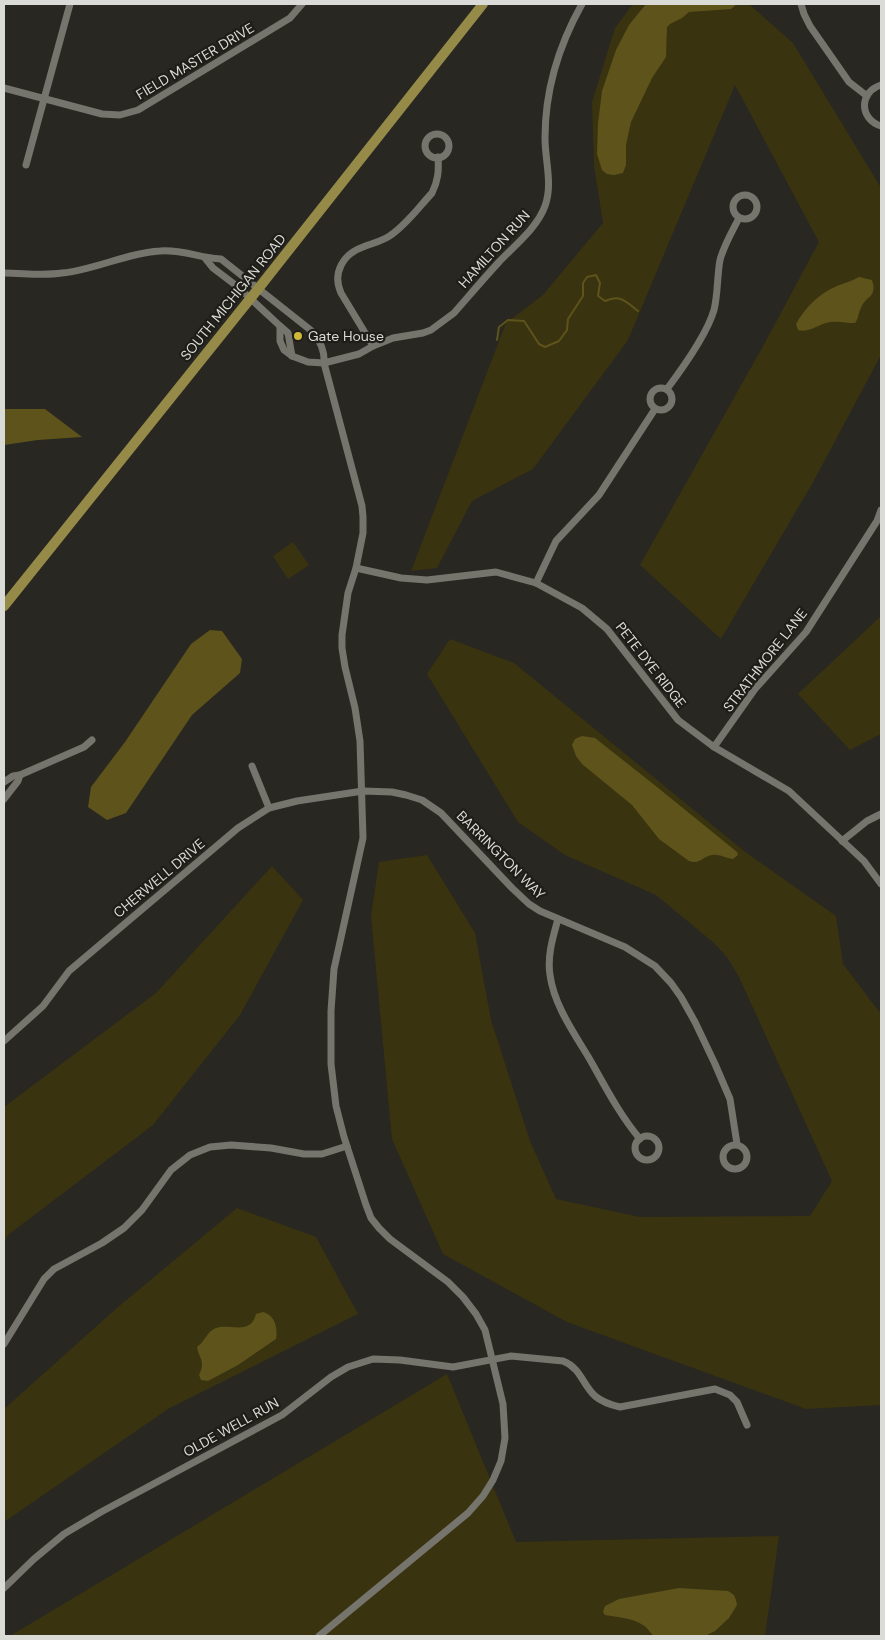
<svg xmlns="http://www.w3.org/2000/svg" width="885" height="1640" font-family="'DM Sans',sans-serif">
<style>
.green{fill:#3a3310}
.water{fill:#5d531b}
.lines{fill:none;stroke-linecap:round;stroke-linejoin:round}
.stream{stroke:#5d531b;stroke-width:2}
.minor{stroke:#75746d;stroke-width:7}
.primary{stroke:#958a47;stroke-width:10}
.poi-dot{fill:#ceb837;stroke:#1e1d17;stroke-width:2}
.labels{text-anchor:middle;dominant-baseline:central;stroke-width:4.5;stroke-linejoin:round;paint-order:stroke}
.street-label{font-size:14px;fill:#dadad6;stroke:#1e1d17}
.poi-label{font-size:14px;fill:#dadad6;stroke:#1e1d17;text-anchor:start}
</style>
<rect width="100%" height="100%" fill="#282721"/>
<g class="green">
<path d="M633,4H750L751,6L793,43L881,188V355L812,484L721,639L640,565L762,348L819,242L735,85L628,340L533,469L472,501L437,568L411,571L506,323L543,295L603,223L594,166L592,102L615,28Z"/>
<path d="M293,542L309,565L288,579L273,556Z"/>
<path d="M881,616V734L850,750L798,694Z"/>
<path d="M450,639L514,663L744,851L836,916L843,964L881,1014V1405L806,1409L567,1322L443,1254L392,1139L371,916L379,862L427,855L475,933L491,1020L530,1141L556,1199L640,1217L810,1216L832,1181L739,977L727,957L714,943L656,895L565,855L518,822L427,674Z"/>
<path d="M272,866L303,900L240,1015L153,1125L8,1235L4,1243V1107L156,993Z"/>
<path d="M237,1208L316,1237L358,1314L168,1409L4,1522V1409L118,1307Z"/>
<path d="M447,1374L516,1542L779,1536L765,1636H10Z"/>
</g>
<g class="water">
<path d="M646,4H737L731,9L689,12L682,18L670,24L667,27L666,57L652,78L631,122L626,145V165L623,173L614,175L607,174L602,170L597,154L598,123L602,91L616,50L629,25Z"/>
<path d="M859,277L872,280C878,298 865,296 861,308C858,313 859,318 855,323C845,323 836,320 826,323C816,326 808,333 798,330L796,324C805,308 819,293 837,286C844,283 852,281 859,277Z"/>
<path d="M4,409H45L82,437L38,440L4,445Z"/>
<path d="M210,630L222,631L242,659L240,673L192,715L126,813L107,820L88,807L91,787L125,742L191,644Z"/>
<path d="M582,736L595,738L657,787L737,852L738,855L733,859C725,858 719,854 712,855C703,856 700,865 689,861L659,839L632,805L582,764L576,756L572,745L575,739Z"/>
<path d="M263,1312C275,1315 278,1328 276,1339L238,1365L208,1381L201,1380L199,1375C206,1361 199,1359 197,1347C205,1342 207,1331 216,1328C228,1323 251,1336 256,1314Z"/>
<path d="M679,1588L728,1591L734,1595L736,1600L737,1605L729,1618L715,1631L705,1636H654C650,1633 648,1628 643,1625C633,1618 617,1617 605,1615L603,1612L605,1606L619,1599Z"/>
</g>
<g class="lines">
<path class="stream" d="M497,340L499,327L508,320L524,321L539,344L545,347L559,341L567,330L568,319L583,296V283L587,277L596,275L600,283L598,296L605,301C621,294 626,302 638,311"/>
<g class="minor">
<path d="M801,4L804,14L810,26L849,82L867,96"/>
<path d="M881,85C859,92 859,119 881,126"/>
<path d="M4,88L102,114L120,115L138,110L290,18L302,4"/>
<circle cx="437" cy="146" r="12"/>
<path d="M26,165L70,4"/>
<circle cx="745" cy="207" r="12"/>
<path d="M205,258L213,268L238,287L280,326V341L284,350L292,356L308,362L324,363L359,354L373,346L393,338L423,333L431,330L454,313C469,296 484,278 499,262C515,245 537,228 545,206C553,184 545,161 545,138C545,91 559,45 582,4"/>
<path d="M4,273C23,273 43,276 62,273C95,270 126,253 160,251C181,249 200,258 221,259L313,332C320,340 325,352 324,363L362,506L363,517V533L356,568L348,593L342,635V648L345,667L355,708L360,741L363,838L334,969L331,1011V1064L336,1106L344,1137L366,1205L371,1218L379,1228L390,1239L448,1282L463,1297L476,1314L485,1330L503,1404L505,1438L501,1461L493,1480L483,1496L468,1513L319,1636"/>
<path d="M280,326L288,333L292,356"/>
<path d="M373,346L341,293C332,273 343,254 363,247C373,243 383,241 391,235C407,224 419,207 432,193C438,181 439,171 438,157"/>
<circle cx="661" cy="399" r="11"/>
<path d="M667,389C682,369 707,334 714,310C718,294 717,276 720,260C724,245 732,232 739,218"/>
<path d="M356,568L401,578L427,580L496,572L536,583L582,608L607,629L678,720L714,747L789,791L864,861L881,884"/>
<path d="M536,583L556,541L599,495L655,409"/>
<path d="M714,747L755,689L806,632L877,521L881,510"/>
<path d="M252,766L269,808"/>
<path d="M4,782L13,776L20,775L84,747L92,740"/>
<path d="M4,799L18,781L20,775"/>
<path d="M842,841L867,821L881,814"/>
<path d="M558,919C553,937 547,956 550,975C554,1005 574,1033 589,1058C605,1086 619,1114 640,1139"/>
<path d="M4,1041L43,1006L69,971L238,828L269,808L297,801L363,791L392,792L406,795L422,800L441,813L512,888L529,904L540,911L625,947L655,966L671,983L681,997L695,1022L715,1064L730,1099L737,1144"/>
<circle cx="647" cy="1148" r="12"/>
<circle cx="735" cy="1157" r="12"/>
<path d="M4,1344L44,1279L54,1269L102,1243L124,1228L142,1210L171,1170L190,1155L210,1147L231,1145L271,1148L304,1154H322L347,1146"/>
<path d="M4,1588L34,1559L64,1534L101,1512L282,1415L331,1377L348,1367L373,1359L400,1360L453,1367L511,1356L563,1361C581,1368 582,1384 595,1396C602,1402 611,1405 620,1407L715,1389L730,1395L737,1402L747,1425"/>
</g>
<path class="primary" d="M4,606L258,289L483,4"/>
</g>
<circle class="poi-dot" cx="298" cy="336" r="5"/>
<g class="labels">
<g class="street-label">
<text transform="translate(195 61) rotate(-31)">FIELD MASTER DRIVE</text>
<text transform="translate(494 249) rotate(-48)">HAMILTON RUN</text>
<text transform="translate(233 297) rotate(-51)">SOUTH MICHIGAN ROAD</text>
<text transform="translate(765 660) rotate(-52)">STRATHMORE LANE</text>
<text transform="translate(651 665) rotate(52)">PETE DYE RIDGE</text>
<text transform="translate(501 855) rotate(45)">BARRINGTON WAY</text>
<text transform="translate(159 878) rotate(-40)">CHERWELL DRIVE</text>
<text transform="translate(231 1427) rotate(-29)">OLDE WELL RUN</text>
</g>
<g class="poi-label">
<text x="308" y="336">Gate House</text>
</g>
</g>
<rect width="885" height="1640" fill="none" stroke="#dadad6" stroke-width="10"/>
</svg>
